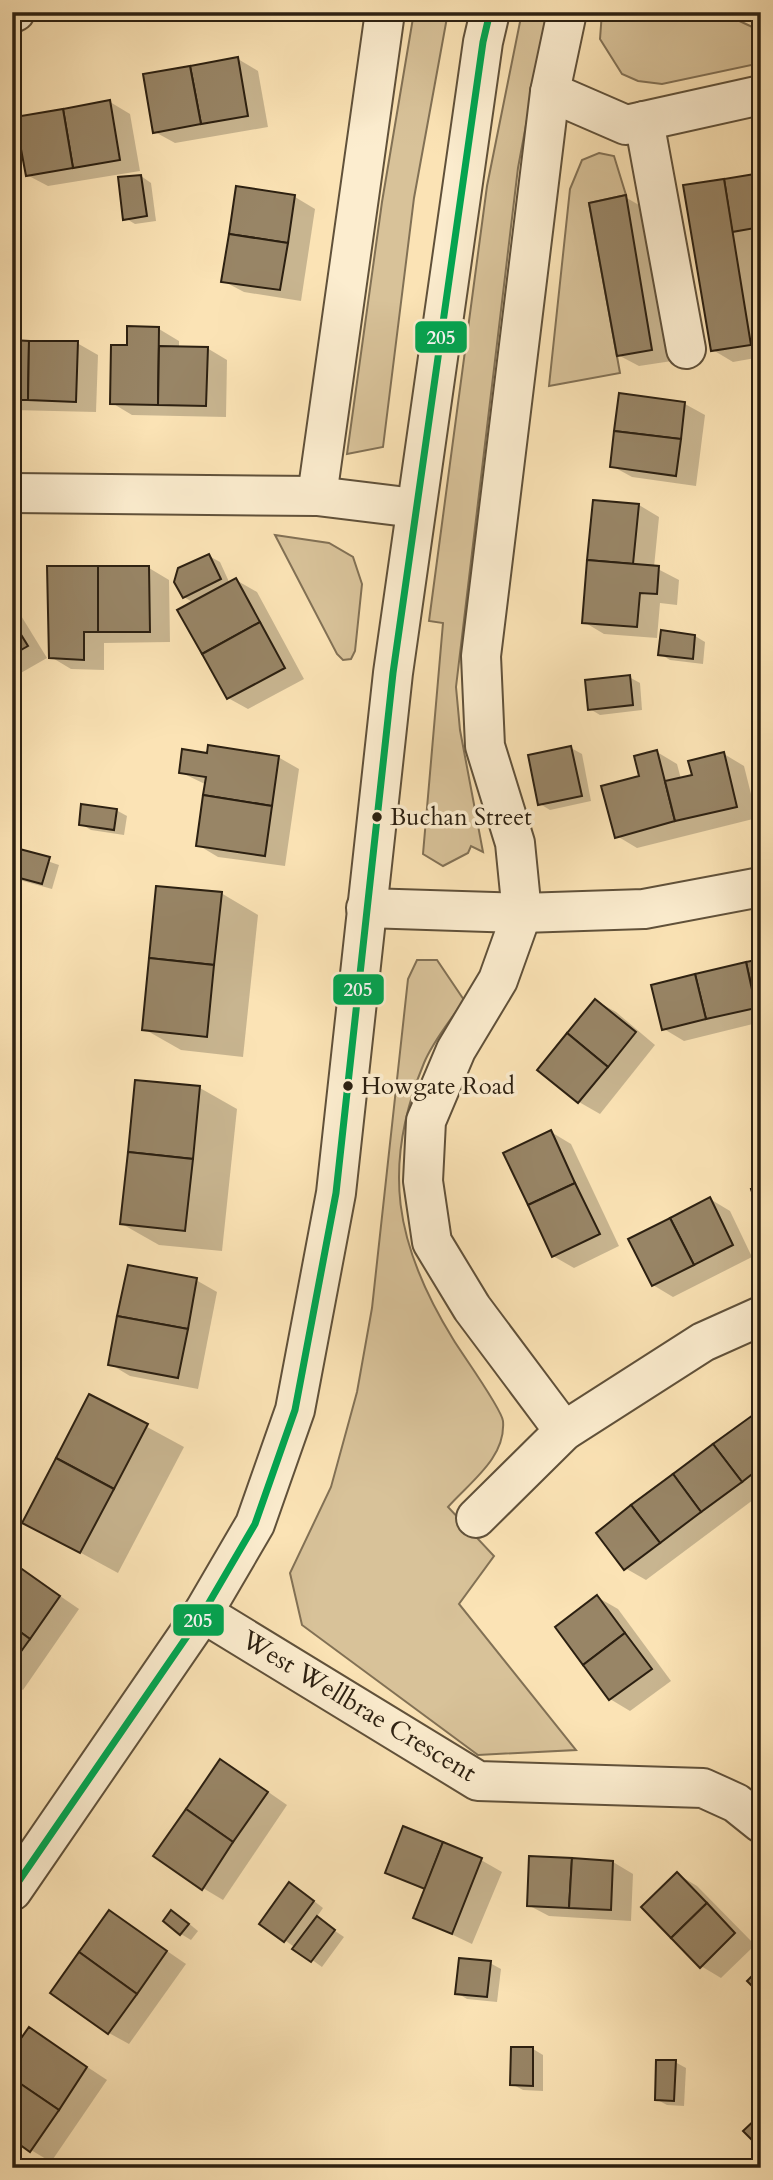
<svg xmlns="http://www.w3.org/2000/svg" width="773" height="2180" font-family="Cardo,serif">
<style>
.green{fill:#d8c299;stroke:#827155;stroke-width:2}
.shadow{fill:#0003}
.building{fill:#988566;stroke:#2c2011;stroke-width:2}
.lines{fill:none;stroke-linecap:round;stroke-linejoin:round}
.minor-casing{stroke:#60513a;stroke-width:42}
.minor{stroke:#fcedcf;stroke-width:38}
.bus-1-casing{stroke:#fcedcf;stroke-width:12}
.bus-1{stroke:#00a651;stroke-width:7}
.bus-dot{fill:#2c2011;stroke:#fcedcf;stroke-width:2.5}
.labels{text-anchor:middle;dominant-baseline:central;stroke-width:7;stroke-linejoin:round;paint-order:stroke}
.bus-label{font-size:24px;fill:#2c2011;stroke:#fcedcf;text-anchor:start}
.street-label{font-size:26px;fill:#2c2011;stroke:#fcedcf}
.line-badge{stroke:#fcedcf;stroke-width:2.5}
.badge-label{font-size:19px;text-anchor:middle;font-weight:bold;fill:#fff}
</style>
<rect width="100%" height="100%" fill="#fbe3b5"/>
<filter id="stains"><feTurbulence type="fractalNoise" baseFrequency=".00286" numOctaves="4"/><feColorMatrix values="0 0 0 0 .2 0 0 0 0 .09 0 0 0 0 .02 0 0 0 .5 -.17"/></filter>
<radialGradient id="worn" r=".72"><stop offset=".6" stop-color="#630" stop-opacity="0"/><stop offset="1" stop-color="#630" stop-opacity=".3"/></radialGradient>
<g class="green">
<path d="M414,12H448L414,198L383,447L347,454L382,202Z"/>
<path d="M522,12H547L518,168L456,687L460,730L483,852L471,846L468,853L443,866L423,854L443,623L429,621L487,186Z"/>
<path d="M602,12H720L761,31V63L662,84L638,81L622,74L600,39Z"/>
<path d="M599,153L614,156L626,195L589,203L620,373L549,386L570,189L582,160Z"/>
<path d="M275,535L329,543L353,557L362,584L355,651L351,659L343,660L337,654Z"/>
<path d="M417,960H437L464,1000C451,1020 433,1041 424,1063C381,1167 395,1245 453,1339C462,1354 502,1409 503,1421C506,1458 470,1482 448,1507L494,1556L459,1604L576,1750L478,1755L302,1625L290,1573L331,1487L357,1392L372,1308L408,979Z"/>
</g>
<g class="shadow">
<path d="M238,59L258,71L268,127L175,143L155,132Z"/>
<path d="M110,102L130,114L140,171L48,186L27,175Z"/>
<path d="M12,162L19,198L12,199Z"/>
<path d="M761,175V241L752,243L761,298V357L733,362L713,350L685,187Z"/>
<path d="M141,176L151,183L156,221L135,224L125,218Z"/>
<path d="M295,197L315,209L301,301L244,292L223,281Z"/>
<path d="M625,197L646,209L672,361L639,366L618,355Z"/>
<path d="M159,329L179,341V348H207L227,360L226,417L132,415L112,403L128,347Z"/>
<path d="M12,342L77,343L98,355L96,412L12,410Z"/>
<path d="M685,404L705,415L696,486L632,477L612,466Z"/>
<path d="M639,505L659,517L654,567L679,580L677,605L660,603L657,638L604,634L584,622Z"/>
<path d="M209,556L220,562L230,584L236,580L257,592L304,679L248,709L228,698L194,603L184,597Z"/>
<path d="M149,568L169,580L170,642L104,643V670L71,669L51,657Z"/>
<path d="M12,601L47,658L12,678Z"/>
<path d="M695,636L705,642L703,664L670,660L660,654Z"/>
<path d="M629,677L640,683L642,710L600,715L590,709Z"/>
<path d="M571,748L582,754L591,801L550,810L540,804Z"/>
<path d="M657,752L677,764L681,779L694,776L724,754L744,766L757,818L637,848L617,836L641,777Z"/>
<path d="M209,755L278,757L299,769L285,866L218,857L198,845L207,785L180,772Z"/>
<path d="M116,810L127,816L124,835L91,830L81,824Z"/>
<path d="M12,849L59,865L52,889L12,878Z"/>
<path d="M221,893L258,915L243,1057L181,1050L144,1029Z"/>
<path d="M761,961V1022L684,1041L664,1029Z"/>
<path d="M596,1001L616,1012L655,1045L600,1114L579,1102L540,1070Z"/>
<path d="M200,1088L237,1109L222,1251L159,1245L122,1224Z"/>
<path d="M551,1132L571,1144L619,1246L574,1268L553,1256Z"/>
<path d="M710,1199L730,1211L752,1257L673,1297L653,1285Z"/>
<path d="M196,1280L217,1292L198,1389L130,1376L110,1364Z"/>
<path d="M90,1396L184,1447L118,1573L24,1522Z"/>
<path d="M753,1417L761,1421V1494L646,1580L625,1568Z"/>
<path d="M12,1563L79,1609L23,1690L12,1683Z"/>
<path d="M597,1597L618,1609L671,1681L630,1711L610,1699Z"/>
<path d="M241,1773L287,1805L223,1900L203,1888Z"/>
<path d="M404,1829L481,1860L502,1872L472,1944L415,1917L426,1891L387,1872Z"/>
<path d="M613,1862L633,1874L631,1921L549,1916L528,1905Z"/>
<path d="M677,1874L697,1886L755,1945L721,1978L701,1966Z"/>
<path d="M300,1890L323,1908L316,1918L344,1937L322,1967L261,1923Z"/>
<path d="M110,1912L186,1964L129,2044L109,2033Z"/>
<path d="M182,1918L198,1931L191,1940L181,1934Z"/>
<path d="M490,1963L501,1969L497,2002L467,1999L457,1993Z"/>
<path d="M30,2029L107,2080L51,2162L31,2150Z"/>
<path d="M533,2049L543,2055V2091L523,2090L512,2084Z"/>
<path d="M675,2062L686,2068L684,2106L667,2105L656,2099Z"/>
</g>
<g class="building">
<path d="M238,57L248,116L201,124L190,66Z"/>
<path d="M190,66L201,124L153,133L143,74Z"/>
<path d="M110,100L120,160L73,168L63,109Z"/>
<path d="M63,109L73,168L26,176L15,117Z"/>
<path d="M761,173V227L732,232L724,179Z"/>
<path d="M141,175L147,216L123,220L118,177Z"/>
<path d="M724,179L751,345L711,351L683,185Z"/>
<path d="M236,186L295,195L288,243L229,234Z"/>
<path d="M626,195L652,350L617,356L589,203Z"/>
<path d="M229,234L288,243L280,290L221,282Z"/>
<path d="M127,326L159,327L158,405L110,404L111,345H127Z"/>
<path d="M12,340L29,341L28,400H12Z"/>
<path d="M29,341H78L76,402L28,400Z"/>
<path d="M159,346L208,347L206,406L158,405Z"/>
<path d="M619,393L685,402L681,439L614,431Z"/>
<path d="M614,431L681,439L676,476L610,467Z"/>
<path d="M593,500L639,504L633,564L587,560Z"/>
<path d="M209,554L221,579L183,598L174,582L178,568Z"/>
<path d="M587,560L659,566L657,594L640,593L637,627L582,623Z"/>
<path d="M47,566H98V632H84V660L49,658Z"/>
<path d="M98,566H149L150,632H98Z"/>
<path d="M236,578L260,622L202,654L177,610Z"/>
<path d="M12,620L28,646L12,655Z"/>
<path d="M260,622L285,668L227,699L202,654Z"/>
<path d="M661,630L695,635L693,659L658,655Z"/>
<path d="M630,675L633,705L588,710L585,680Z"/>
<path d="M208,745L279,756L272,806L203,795L206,777L179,773L182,749L207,753Z"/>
<path d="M571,746L582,796L538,805L528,755Z"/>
<path d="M657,750L675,821L615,838L601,786L639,776L634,756Z"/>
<path d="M724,752L737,807L675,821L665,781L692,775L688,761Z"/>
<path d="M203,795L272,806L265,856L196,846Z"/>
<path d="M81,804L117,809L114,830L79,825Z"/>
<path d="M12,847L50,857L42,884L12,876Z"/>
<path d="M156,886L222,892L214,965L149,958Z"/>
<path d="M149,958L214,965L207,1037L142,1030Z"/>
<path d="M761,959V1007L756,1008L746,962Z"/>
<path d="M746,962L756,1008L706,1019L695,974Z"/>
<path d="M695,974L706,1019L662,1030L651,985Z"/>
<path d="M595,999L636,1032L608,1067L567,1033Z"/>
<path d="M567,1033L608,1067L578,1103L537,1070Z"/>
<path d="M135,1080L200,1086L193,1159L128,1152Z"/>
<path d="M551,1130L575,1183L528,1205L503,1153Z"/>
<path d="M128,1152L193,1159L185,1231L120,1224Z"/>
<path d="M575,1183L600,1234L552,1257L528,1205Z"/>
<path d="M761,1186V1220L751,1189Z"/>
<path d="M710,1197L733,1245L694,1265L670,1218Z"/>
<path d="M670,1218L694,1265L652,1286L628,1239Z"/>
<path d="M128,1265L197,1278L188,1329L117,1316Z"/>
<path d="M117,1316L188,1329L178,1378L108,1365Z"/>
<path d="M89,1394L148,1424L114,1489L56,1458Z"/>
<path d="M753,1415L761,1425V1467L742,1482L713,1444Z"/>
<path d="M713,1444L742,1482L701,1512L673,1474Z"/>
<path d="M56,1458L114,1489L80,1553L22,1523Z"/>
<path d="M673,1474L701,1512L660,1543L631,1505Z"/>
<path d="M631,1505L660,1543L624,1570L596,1533Z"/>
<path d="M12,1562L60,1596L30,1639L12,1626Z"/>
<path d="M597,1595L625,1633L583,1665L555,1627Z"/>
<path d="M12,1626L30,1639L12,1664Z"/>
<path d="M625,1633L652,1669L609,1700L583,1665Z"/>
<path d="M220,1759L268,1792L233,1842L186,1809Z"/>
<path d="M186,1809L233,1842L202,1890L153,1856Z"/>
<path d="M403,1826L443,1842L425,1889L385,1873Z"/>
<path d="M443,1842L482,1858L452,1934L413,1918Z"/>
<path d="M529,1856L572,1858L569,1908L527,1906Z"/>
<path d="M572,1858L613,1861L611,1910L569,1908Z"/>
<path d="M677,1872L707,1903L671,1938L641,1907Z"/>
<path d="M289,1882L314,1901L284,1942L259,1924Z"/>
<path d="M707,1903L735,1933L700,1968L671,1938Z"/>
<path d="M109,1910L167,1951L137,1994L79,1952Z"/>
<path d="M171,1910L189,1924L180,1935L163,1921Z"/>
<path d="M317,1916L335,1930L311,1962L292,1949Z"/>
<path d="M79,1952L137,1994L108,2034L50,1993Z"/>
<path d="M459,1958L491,1961L487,1997L455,1994Z"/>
<path d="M761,1967V1995L747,1981Z"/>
<path d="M29,2027L87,2067L59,2110L12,2078V2051Z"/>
<path d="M511,2047H533V2086L510,2085Z"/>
<path d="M656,2060H676L674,2101L655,2100Z"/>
<path d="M12,2078L59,2110L30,2152L12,2139Z"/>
<path d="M761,2114V2149L743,2131Z"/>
</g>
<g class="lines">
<defs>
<g id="minor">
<path d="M12,13L15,12"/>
<path d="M550,92L626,125L761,95"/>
<path d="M644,121L686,349"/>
<path d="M12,493L317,496L415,508"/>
<path d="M317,496L385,12"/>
<path d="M366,908L522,913L644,909L761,887"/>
<path d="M564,1431L472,1308L432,1242L423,1181L426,1121L456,1050L498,980L522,913L515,843L485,746L481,656L550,92L567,12"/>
<path d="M476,1518L564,1431L703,1342L761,1316"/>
<path d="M203,1613L478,1781L703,1788L736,1803L761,1823"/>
<path d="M12,1891L203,1613L255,1524L295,1410L336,1193L393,673L483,42L490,12"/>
</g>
</defs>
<use href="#minor" class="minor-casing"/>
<use href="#minor" class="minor"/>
<defs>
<path id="bus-1" d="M12,1891L203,1613L255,1524L295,1410L336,1193L393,673L483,42L490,12"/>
</defs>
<use href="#bus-1" class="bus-1-casing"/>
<use href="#bus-1" class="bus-1"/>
</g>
<g class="bus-dot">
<circle cx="377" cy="817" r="6"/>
<circle cx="348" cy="1086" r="6"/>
</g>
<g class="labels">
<g class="bus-label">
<text x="390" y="817">Buchan Street</text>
<text x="361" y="1086">Howgate Road</text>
</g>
<g class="street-label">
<text transform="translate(359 1706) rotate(31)">West Wellbrae Crescent</text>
</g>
</g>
<g class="line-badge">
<rect x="414" y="320" width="54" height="34" rx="7" fill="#00a651"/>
<rect x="332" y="973" width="53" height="33" rx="7" fill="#00a651"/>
<rect x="172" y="1603" width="53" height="34" rx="7" fill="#00a651"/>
</g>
<g class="badge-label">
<text x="441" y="344">205</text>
<text x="358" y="996">205</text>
<text x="198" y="1627">205</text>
</g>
<rect width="773" height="2180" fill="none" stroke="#fbe3b5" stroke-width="42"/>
<rect x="14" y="14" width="745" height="2152" fill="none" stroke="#2c2011" stroke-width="3.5"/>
<rect x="21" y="21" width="731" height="2138" fill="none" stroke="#2c2011" stroke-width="2"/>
<rect width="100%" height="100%" filter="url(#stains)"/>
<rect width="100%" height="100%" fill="url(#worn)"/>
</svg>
